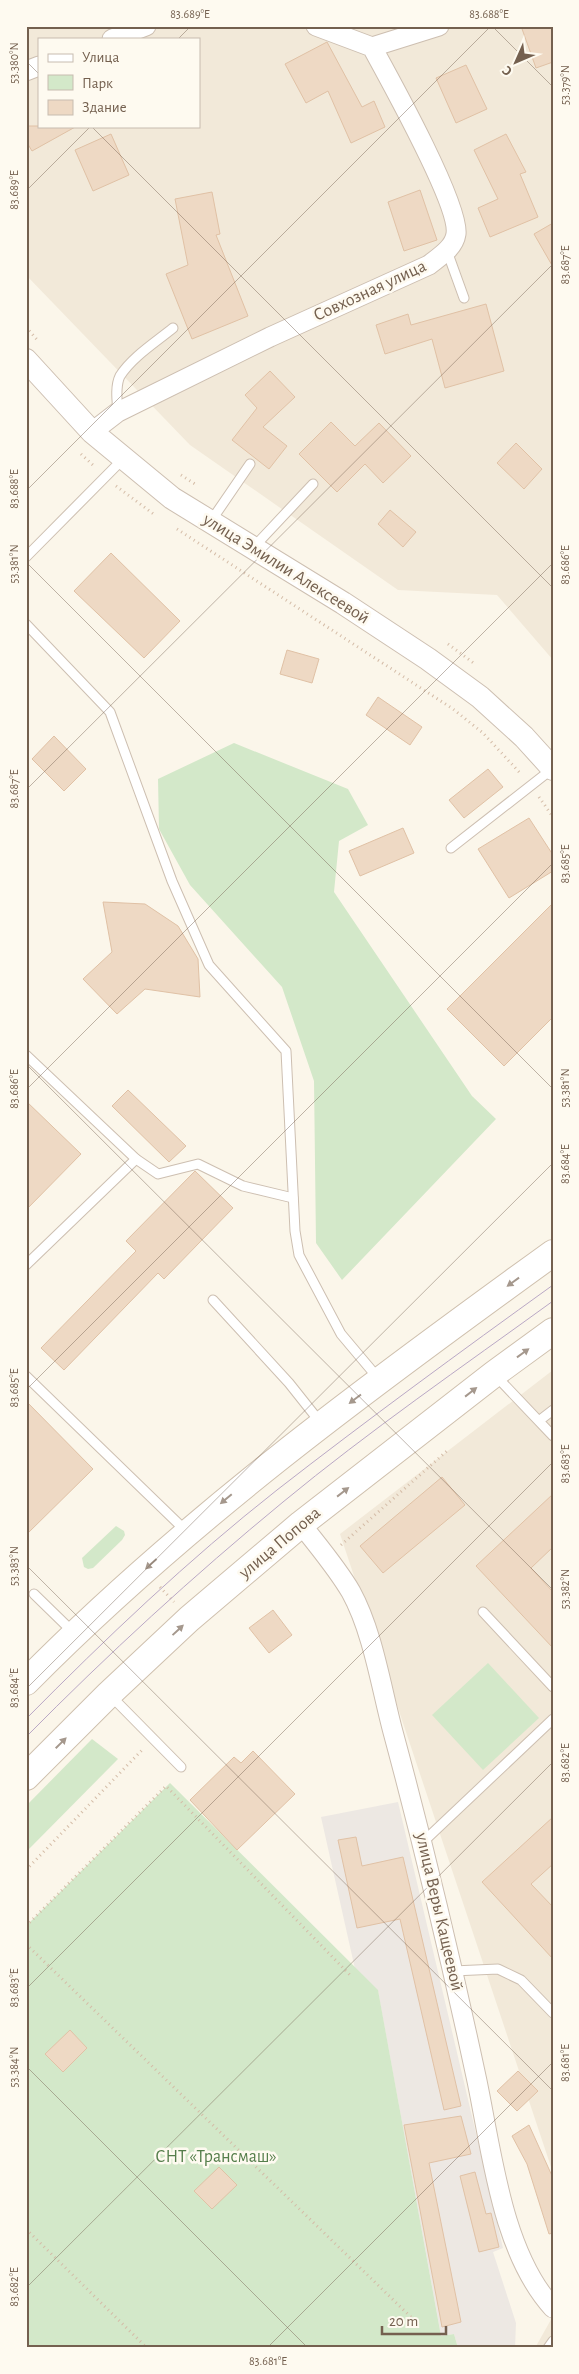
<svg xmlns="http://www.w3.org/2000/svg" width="579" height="2374" font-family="'Alegreya Sans',sans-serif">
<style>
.residential{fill:#f2e9d9;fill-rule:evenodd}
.industrial{fill:#ede8e3}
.green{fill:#d3e8c9}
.building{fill:#eed9c4;stroke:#e0c1a5}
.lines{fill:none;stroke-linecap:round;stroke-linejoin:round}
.service-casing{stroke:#cdbfb1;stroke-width:11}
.minor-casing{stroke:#cdbfb1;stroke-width:21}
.tertiary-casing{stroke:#cdbfb1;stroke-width:24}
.secondary-casing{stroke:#cfc0ae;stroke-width:28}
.path{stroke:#d4bca7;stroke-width:3;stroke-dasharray:1 4;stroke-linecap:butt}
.service{stroke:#fff;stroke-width:9}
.minor{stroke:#fff;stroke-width:19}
.tertiary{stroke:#fff;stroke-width:22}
.secondary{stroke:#fff;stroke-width:26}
.tram{stroke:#baa8c5;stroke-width:1}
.oneway{fill:#a5988d}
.ticks{fill:none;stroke:#74604f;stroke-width:1;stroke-opacity:0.45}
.labels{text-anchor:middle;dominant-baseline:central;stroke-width:5;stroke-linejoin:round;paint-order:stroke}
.street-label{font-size:18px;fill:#74604f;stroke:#fefaf0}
.park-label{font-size:18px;fill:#557e4b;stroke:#fefaf0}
.neatline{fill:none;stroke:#74604f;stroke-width:2}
.ticks-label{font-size:12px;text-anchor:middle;fill:#74604f}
</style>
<rect width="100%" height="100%" fill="#fbf6ea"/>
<g class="residential">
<path d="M26,26H553V660L497,595L398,590L190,445L26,275ZM39,39H199V126H39Z"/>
<path d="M553,1370V2173L340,1534Z"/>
<path d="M553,2316V2348H535Z"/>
</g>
<path class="industrial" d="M398,1802L503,2248L493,2252L516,2323L515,2348H458L454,2334L441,2336L378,1991L355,1969L321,1817Z"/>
<g class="green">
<path d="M234,743L348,789L368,825L339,841L334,892L472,1096L496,1119L342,1280L316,1243L314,1081L282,987L190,885L159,829L158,779Z"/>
<path d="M116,1526L124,1531L125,1535L122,1540L93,1568L88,1569L84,1567L82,1558Z"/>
<path d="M488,1663L539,1718L483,1770L432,1715Z"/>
<path d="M92,1739L118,1759L26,1852V1806Z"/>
<path d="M170,1783L378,1990L441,2336L454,2334L458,2348H26V1926Z"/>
</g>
<g class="building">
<path d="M521,26H553V62L536,68Z"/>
<path d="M327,42L362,107L374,101L385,127L351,143L328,91L306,103L285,64Z"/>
<path d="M466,65L487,109L456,123L436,78Z"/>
<path d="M26,126H77L32,151L26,141Z"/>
<path d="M111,134L129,175L93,191L75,150Z"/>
<path d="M506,134L526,172L520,174L538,217L490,237L478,208L498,199L474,150Z"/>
<path d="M420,190L437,240L404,251L388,202Z"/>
<path d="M212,192L220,234L216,235L248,316L192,339L166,274L188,265L175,199Z"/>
<path d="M553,223V267L534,234Z"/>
<path d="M486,304L504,371L445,388L432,339L385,354L376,325L408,314L411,325Z"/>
<path d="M270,371L295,397L263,427L287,446L269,469L232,440L257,408L245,395Z"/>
<path d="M331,422L355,446L379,423L411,456L383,483L365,464L337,492L299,454Z"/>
<path d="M516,443L542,469L524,489L497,463Z"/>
<path d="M390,510L416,532L403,547L378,524Z"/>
<path d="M111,553L180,621L144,658L74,591Z"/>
<path d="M287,650L319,659L312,683L280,674Z"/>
<path d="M378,697L422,727L410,745L366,715Z"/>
<path d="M54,736L86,769L64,791L32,759Z"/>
<path d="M488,769L503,787L464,818L449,800Z"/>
<path d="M529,818L553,855V871L509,898L478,849Z"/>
<path d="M403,828L414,853L360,876L349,851Z"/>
<path d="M103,902L145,904L178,926L198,959L200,997L145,989L117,1014L83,979L112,952Z"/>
<path d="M553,903V1017L504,1066L447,1009Z"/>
<path d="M128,1090L186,1146L169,1162L112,1106Z"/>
<path d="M26,1101L81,1154L26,1210Z"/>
<path d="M195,1171L233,1208L164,1279L158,1273L64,1370L41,1348L136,1251L126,1241Z"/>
<path d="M26,1401L93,1469L26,1535Z"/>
<path d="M442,1477L465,1505L383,1573L360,1546Z"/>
<path d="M553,1494V1547L531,1568L553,1592V1648L476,1566Z"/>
<path d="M273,1610L292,1635L269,1653L249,1628Z"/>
<path d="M253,1751L295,1794L237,1850L190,1800L234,1757L241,1763Z"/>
<path d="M553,1817V1864L531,1884L553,1907V1959L482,1882Z"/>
<path d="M356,1837L362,1866L403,1857L461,2106L444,2110L400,1919L357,1928L338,1840Z"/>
<path d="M70,2030L87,2048L63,2072L45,2054Z"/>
<path d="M518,2071L538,2091L517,2111L497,2091Z"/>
<path d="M461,2116L471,2154L429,2163L461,2322L442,2327L404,2125Z"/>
<path d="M529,2125L553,2178V2233L549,2234L527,2164L512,2136Z"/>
<path d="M219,2167L237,2185L212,2209L194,2191Z"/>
<path d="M475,2172L486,2214L491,2213L499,2247L479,2252L460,2176Z"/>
</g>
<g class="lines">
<defs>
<g id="service">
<path d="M447,251L464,298"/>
<path d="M118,412C117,401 115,386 120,376C132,357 156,342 173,328"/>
<path d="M211,521L250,464"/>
<path d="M253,548L313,484"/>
<path d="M26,557L123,459"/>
<path d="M26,624L110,712L172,881L209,965L286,1051L295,1231L299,1255L341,1334L378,1378"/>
<path d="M451,848L552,769"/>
<path d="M26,1055L136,1159L158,1174L198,1164L243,1186L293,1198"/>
<path d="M26,1265L136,1159"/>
<path d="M213,1300L289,1383L320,1422"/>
<path d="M26,1376L187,1532"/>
<path d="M496,1376L553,1436"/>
<path d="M540,1420L553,1410"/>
<path d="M34,1594L74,1633"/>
<path d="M483,1612L553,1687"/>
<path d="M111,1696L181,1767"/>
<path d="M423,1842L553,1719"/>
<path d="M453,1971L498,1969L521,1980L553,2013"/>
<path d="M548,2348L553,2341"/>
</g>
<g id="minor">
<path d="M112,39L146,26"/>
<path d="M372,47L439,26"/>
<path d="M26,71L39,66"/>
<path d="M92,432L118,412L270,337L429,265C439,257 454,248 456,234C460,206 389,78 372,47L316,26"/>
<path d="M301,1524C318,1546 337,1568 351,1592C373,1632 381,1687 393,1732C424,1847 452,1964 477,2081C492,2153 502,2252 553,2308"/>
</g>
<path id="tertiary" d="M26,360L92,432L172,498L343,603L428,659L480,697L524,737L553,769"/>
<g id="secondary">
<path d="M26,1682C186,1520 369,1386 553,1253"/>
<path d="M26,1777L109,1694L189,1619L301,1524L494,1374L553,1331"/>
</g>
</defs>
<use href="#service" class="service-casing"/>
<use href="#minor" class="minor-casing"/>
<use href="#tertiary" class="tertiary-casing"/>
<use href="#secondary" class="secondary-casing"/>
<g class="path">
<path d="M26,327L39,342"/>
<path d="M81,454L95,467"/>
<path d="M181,475L195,484"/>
<path d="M116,486L155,515"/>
<path d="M177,529L453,709L483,733L521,774"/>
<path d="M448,644L475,664"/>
<path d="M539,797L553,817"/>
<path d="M341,1545L448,1450"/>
<path d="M160,1587L174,1602"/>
<path d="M26,1870L144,1748"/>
<path d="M26,1926L166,1786L350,1975"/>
<path d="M26,1944L415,2321"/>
<path d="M26,2229L147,2348"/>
</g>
<use href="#service" class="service"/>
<use href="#minor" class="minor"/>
<use href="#tertiary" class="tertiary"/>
<use href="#secondary" class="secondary"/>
<g class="tram">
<path d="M26,1719C106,1638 188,1560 277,1490C367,1420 460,1352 553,1285"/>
<path d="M26,1737C108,1654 193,1576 283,1502C369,1431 462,1367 553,1301"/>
</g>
</g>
<defs><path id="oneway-solid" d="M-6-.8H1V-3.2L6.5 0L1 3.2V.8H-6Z" transform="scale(1.25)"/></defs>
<g class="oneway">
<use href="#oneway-solid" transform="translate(513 1282) rotate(144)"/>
<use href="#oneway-solid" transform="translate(523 1353) rotate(-36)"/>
<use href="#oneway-solid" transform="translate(471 1392) rotate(-38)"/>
<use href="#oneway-solid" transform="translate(355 1399) rotate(143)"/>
<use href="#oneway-solid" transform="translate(343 1492) rotate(-38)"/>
<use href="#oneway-solid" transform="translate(226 1499) rotate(140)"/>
<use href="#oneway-solid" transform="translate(151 1564) rotate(138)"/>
<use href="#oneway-solid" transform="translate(178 1630) rotate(-43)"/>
<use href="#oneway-solid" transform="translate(61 1743) rotate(-45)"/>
</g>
<path class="ticks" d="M492,26L553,87M178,39L191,26M26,61L39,74M91,126L553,588M26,191L91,126M26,491L491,26M26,562L553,1089M26,790L553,264M26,1064L553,1590M26,1090L553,563M26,1390L553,863M26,1565L553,2091M26,1689L553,1163M26,1989L553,1462M26,2066L308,2348M26,2288L553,1762M267,2348L553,2062"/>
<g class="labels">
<g class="street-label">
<text transform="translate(370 291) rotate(-25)">Совхозная улица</text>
<text transform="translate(286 569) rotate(32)">улица Эмилии Алексеевой</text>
<text transform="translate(280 1543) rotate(-40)">улица Попова</text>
<text transform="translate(439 1912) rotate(77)">улица Веры Кащеевой</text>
</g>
<g class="park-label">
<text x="216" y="2157">СНТ «Трансмаш»</text>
</g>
</g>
<rect width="579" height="2374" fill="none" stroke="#fefaf0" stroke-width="55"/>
<rect x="38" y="38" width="162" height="90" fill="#fefaf0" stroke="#c7bcb0"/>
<rect x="48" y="54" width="25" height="8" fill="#ffffff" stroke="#c7bcb0"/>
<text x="82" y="62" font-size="15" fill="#74604f">Улица</text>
<rect x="48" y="75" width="25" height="15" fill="#d3e8c9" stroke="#c7bcb0"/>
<text x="82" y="88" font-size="15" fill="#74604f">Парк</text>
<rect x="48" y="100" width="25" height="15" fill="#eed9c4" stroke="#c7bcb0"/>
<text x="82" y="112" font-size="15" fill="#74604f">Здание</text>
<g transform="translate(516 62) rotate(225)" stroke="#fefaf0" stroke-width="4" paint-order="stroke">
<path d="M0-4L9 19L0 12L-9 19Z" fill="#74604f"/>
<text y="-8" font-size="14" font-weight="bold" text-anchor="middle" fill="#74604f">С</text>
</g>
<path d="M382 2326v8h64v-8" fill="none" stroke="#74604f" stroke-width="2.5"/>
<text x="389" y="2326" font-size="15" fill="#74604f" stroke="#fefaf0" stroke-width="4" paint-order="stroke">20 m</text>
<rect x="28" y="28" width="524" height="2318" class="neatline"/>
<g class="ticks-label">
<text x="190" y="18">83.689°E</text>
<text x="489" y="18">83.688°E</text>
<text transform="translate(14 63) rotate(-90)" y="4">53.380°N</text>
<text transform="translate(565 85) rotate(-90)" y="4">53.379°N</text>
<text transform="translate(14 190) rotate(-90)" y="4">83.689°E</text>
<text transform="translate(565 265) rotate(-90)" y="4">83.687°E</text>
<text transform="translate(14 489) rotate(-90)" y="4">83.688°E</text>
<text transform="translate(14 564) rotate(-90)" y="4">53.381°N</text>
<text transform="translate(565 565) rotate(-90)" y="4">83.686°E</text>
<text transform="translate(14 789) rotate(-90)" y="4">83.687°E</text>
<text transform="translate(565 864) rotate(-90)" y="4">83.685°E</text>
<text transform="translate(565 1088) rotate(-90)" y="4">53.381°N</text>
<text transform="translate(14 1089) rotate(-90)" y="4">83.686°E</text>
<text transform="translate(565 1164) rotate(-90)" y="4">83.684°E</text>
<text transform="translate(14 1388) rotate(-90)" y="4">83.685°E</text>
<text transform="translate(565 1464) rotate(-90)" y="4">83.683°E</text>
<text transform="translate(14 1566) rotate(-90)" y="4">53.383°N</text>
<text transform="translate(565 1589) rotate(-90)" y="4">53.382°N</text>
<text transform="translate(14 1688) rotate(-90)" y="4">83.684°E</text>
<text transform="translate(565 1763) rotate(-90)" y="4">83.682°E</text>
<text transform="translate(14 1988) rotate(-90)" y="4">83.683°E</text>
<text transform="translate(565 2063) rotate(-90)" y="4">83.681°E</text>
<text transform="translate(14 2067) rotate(-90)" y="4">53.384°N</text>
<text transform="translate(14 2287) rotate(-90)" y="4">83.682°E</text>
<text x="268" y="2365">83.681°E</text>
</g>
</svg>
